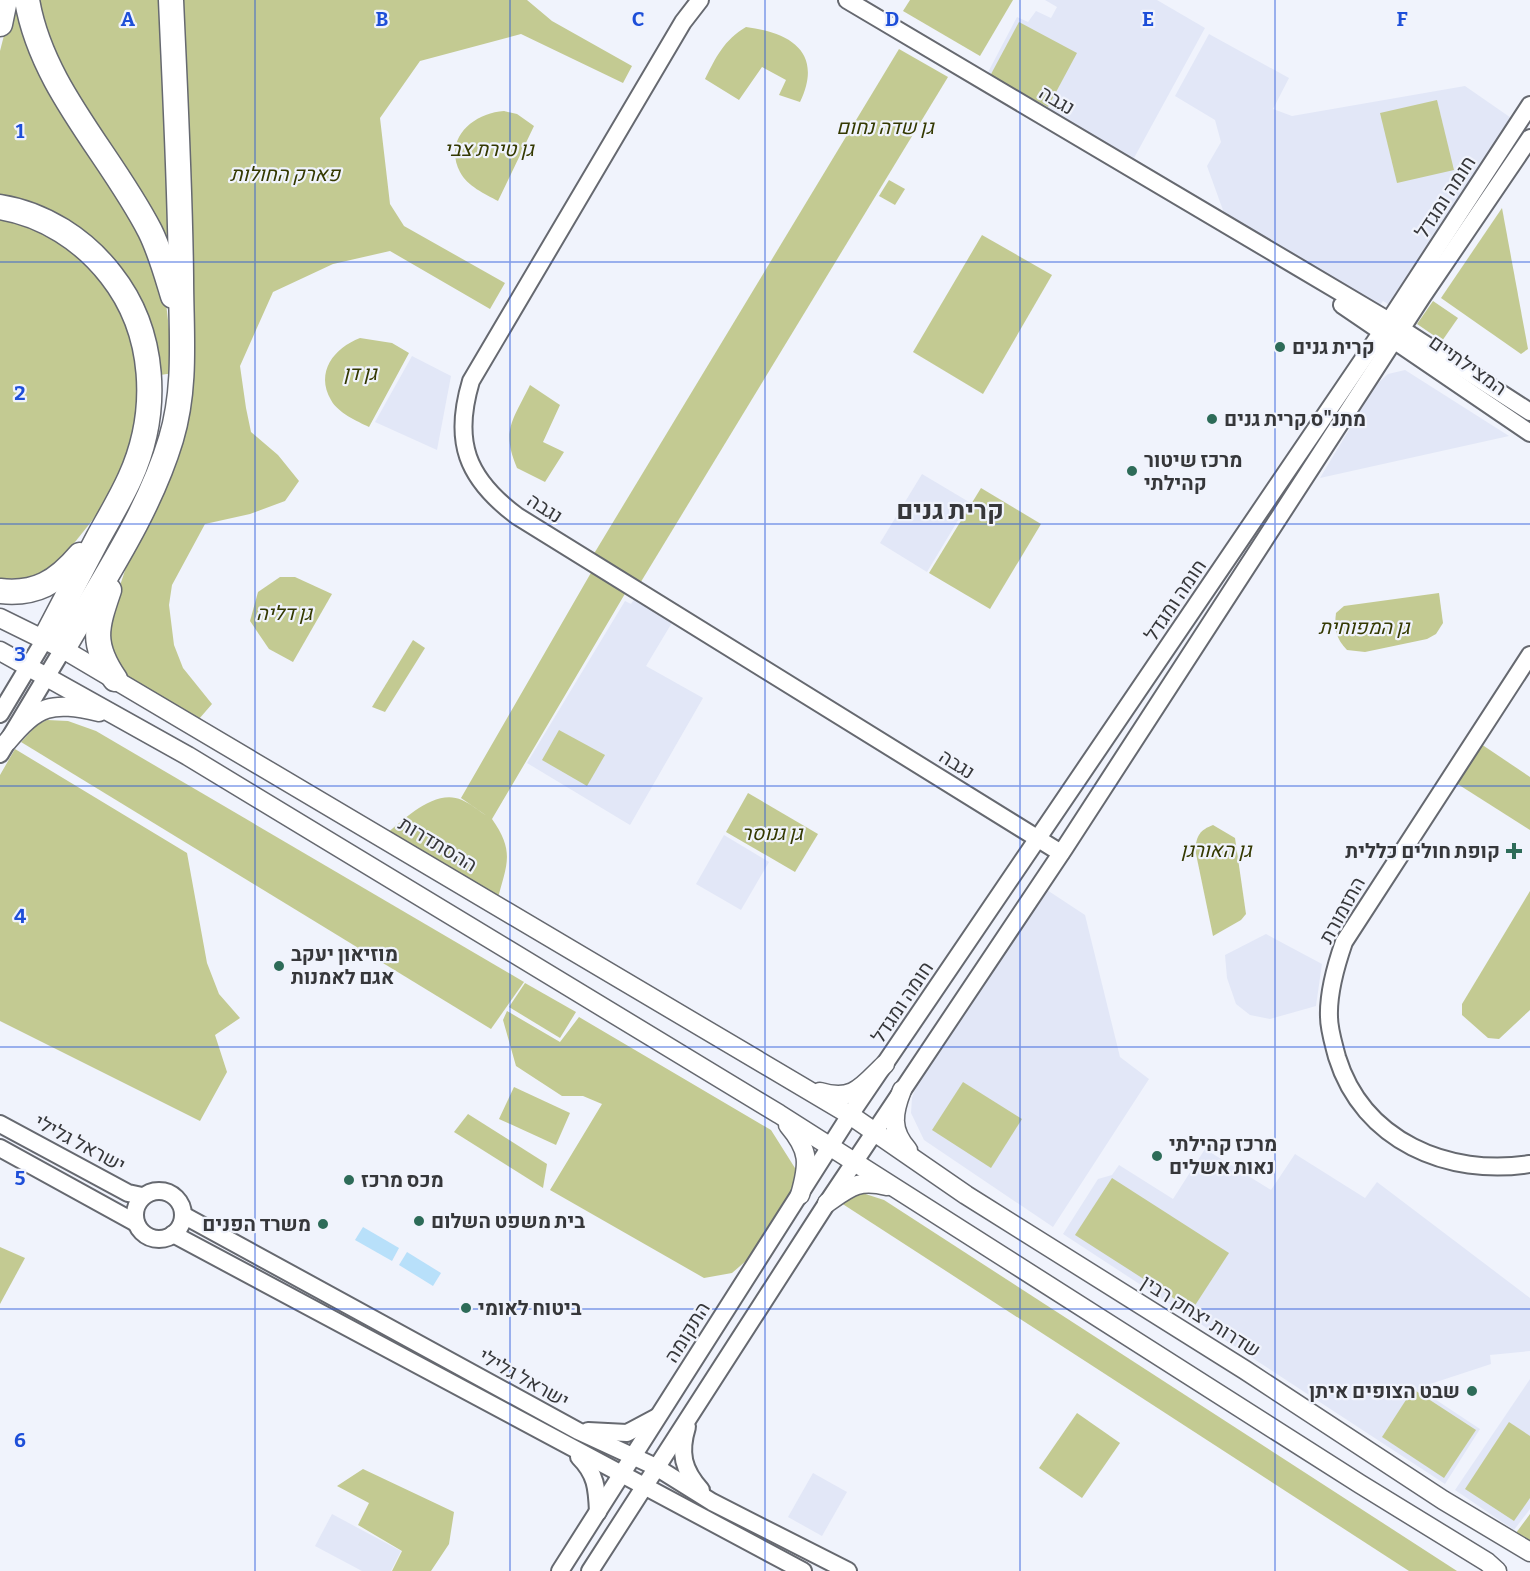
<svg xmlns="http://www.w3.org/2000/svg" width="1530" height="1571" font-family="Bitter,Heebo,serif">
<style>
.built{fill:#e2e7f7}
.green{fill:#c3ca92}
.water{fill:#b8e0fa}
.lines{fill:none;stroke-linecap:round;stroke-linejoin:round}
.tertiary-casing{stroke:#666970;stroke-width:20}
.secondary-casing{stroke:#666970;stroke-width:21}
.motorway-casing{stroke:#666970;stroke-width:27}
.tertiary{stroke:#fff;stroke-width:16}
.secondary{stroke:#fff;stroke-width:18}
.motorway{stroke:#fff;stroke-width:24}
.grid{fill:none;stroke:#1d4ed8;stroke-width:1.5;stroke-opacity:0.55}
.poi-dot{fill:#2d6b58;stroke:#f0f3fc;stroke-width:2}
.labels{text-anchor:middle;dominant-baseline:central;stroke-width:4.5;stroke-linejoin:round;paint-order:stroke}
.street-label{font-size:20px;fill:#36373a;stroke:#f0f3fc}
.park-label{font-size:20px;font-style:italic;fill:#343901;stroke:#f0f3fc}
.poi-label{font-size:20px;font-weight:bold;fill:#36373a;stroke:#f0f3fc;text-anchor:start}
.district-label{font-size:26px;font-weight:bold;fill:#36373a;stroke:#f0f3fc}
.grid-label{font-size:20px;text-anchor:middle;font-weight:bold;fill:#1d4ed8;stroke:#f0f3fc;stroke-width:4.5;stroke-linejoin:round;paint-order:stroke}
</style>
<rect width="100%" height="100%" fill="#f0f3fc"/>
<g class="built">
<path d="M1045,0H1157L1205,28L1134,158L986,76L1017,17L1028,22L1036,11L1051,18L1057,7Z"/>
<path d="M1209,34L1289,78L1273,109L1292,116L1465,86L1514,120L1391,306L1383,301L1378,308L1224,213L1207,166L1221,142L1215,120L1175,96Z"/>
<path d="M412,356L451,376L437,450L375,422Z"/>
<path d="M1405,370L1509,436L1320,478L1376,385L1388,374Z"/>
<path d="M922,474L969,502L927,572L880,543Z"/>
<path d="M635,598L673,621L646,666L703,698L630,825L527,763L625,601L631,604Z"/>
<path d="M724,835L769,862L741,910L696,884Z"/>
<path d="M1047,890L1085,915L1120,1057L1149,1079L1053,1227L924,1140L911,1113L912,1098L919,1079Z"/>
<path d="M1266,934L1322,964L1316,1006L1270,1019L1250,1015L1236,1004L1227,978L1225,955Z"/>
<path d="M1205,1149L1271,1190L1295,1154L1365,1198L1377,1182L1530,1298V1351L1490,1355L1491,1364L1418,1388L1480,1429L1445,1484L1063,1234L1098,1179L1112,1175L1119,1165L1173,1199Z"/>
<path d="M1530,1379V1509L1514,1530L1455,1490Z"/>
<path d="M813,1473L847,1492L822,1536L788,1517Z"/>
<path d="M332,1514L401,1551L391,1571H362L315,1546Z"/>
</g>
<g class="green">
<path d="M13,0H17L51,96L106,180L148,251L166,303L174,373L160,375L135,295L0,200V51Z"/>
<path d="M34,0H160L173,254L147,200L58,66Z"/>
<path d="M179,0H527L552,21L632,66L623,83L521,34L420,61L380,118L390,204L404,226L505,283L490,309L390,251L333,264L273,292L240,366L246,408L251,432L278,455L299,481L285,501L250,514L205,524L172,585L169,605L174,645L183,668L212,704L199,719L134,684L113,659L108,622L136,537L174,457Z"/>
<path d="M910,0H1013L980,56L903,11Z"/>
<path d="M1019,22L1077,53L1048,107L990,76Z"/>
<path d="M746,27C793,33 823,54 800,102L779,95L786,80L762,67L739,100L705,79C716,57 724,40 746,27Z"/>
<path d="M899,49L948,77L639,585L592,557Z"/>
<path d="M1437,100L1454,170L1397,183L1380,113Z"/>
<path d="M504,111L517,114L534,126L498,201C485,194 467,186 460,172C443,139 473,113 504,111Z"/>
<path d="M889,180L905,189L895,205L879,196Z"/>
<path d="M1502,208L1528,349L1521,354L1441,298Z"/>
<path d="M0,209L56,227L130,303L141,409L123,467L99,512L63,557L44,572L29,578L0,579Z"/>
<path d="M982,235L1052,275L983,394L913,352Z"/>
<path d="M1433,301L1458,318L1442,341L1417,324Z"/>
<path d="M360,338L392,343L409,353L369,427C357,421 338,413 331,400C315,372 334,348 360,338Z"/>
<path d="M530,385L560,405L543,442L564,452L545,482L517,468C501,430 513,420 530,385Z"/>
<path d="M981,488L1041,524L990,609L929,573Z"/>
<path d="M592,571L626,592L492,819C516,853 506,865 497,902L386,834C405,819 435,788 462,800C471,804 479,811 487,816L461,798Z"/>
<path d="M280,577H295L332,594L293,662L269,649L250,621L258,592Z"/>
<path d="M1439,593L1443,623L1436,634L1427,639L1365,652L1347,650C1336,639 1334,628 1336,613L1344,606Z"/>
<path d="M413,640L425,648L385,712L372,707Z"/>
<path d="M47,720L68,721L96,731L524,982L491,1029L21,742L37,725Z"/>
<path d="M559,730L605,755L587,786L542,760Z"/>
<path d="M1481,744L1530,777V830L1456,783Z"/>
<path d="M15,749L187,853L207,963L219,994L240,1018L215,1035L227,1072L200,1121L0,1021V775Z"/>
<path d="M748,793L818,834L795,872L726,832Z"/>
<path d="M1213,825L1235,838L1246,914L1241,920L1213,936L1195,849C1197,835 1200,830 1213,825Z"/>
<path d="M1530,891V1010L1499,1039L1488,1038L1462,1015V1004Z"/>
<path d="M525,983L576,1012L560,1038L509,1007Z"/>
<path d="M507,1011L560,1042L579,1017L771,1130L800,1176L754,1254L732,1273L704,1278L550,1190L602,1104L583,1096H562L516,1066L503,1020Z"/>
<path d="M963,1082L1022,1119L991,1168L932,1130Z"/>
<path d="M514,1087L570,1113L556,1145L499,1119Z"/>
<path d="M468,1114L547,1164L543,1188L454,1132Z"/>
<path d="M1112,1178L1229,1253L1192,1310L1075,1235Z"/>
<path d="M853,1190L884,1200L1457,1571H1409L838,1201Z"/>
<path d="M0,1247L25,1258L0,1304Z"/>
<path d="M1413,1389L1476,1430L1444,1478L1382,1437Z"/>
<path d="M1077,1413L1120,1443L1082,1498L1039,1468Z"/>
<path d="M1509,1422L1530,1436V1498L1514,1521L1465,1489Z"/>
<path d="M363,1469L454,1512L449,1544L431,1571H392L402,1551L358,1525L369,1503L337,1486Z"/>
<path d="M1530,1514V1542L1516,1533Z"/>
</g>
<g class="water">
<path d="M363,1227L399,1248L392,1261L355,1240Z"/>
<path d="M407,1252L441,1273L433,1286L399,1265Z"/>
</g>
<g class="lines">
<defs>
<g id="tertiary">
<path d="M700,0L683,22L471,381C453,441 466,478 517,516L1061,853"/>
<path d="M847,0L1389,321L1530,412"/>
<path d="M1342,305L1530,433"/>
<path d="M1530,655L1344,942C1336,965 1328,992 1329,1017C1329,1030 1334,1045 1337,1057C1363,1141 1448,1177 1530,1164"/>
<path d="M0,714L45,639"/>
<path d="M0,754L63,649"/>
<path d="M0,1124L128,1193L142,1196"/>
<path d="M0,1148L136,1223"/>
<circle cx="159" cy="1215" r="24"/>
<path d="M183,1215L578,1431L656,1467L712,1502L848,1571"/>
<path d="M173,1234L803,1571"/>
<path d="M687,1427C679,1453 683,1470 701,1490"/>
<path d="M588,1431L627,1433L657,1417"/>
<path d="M579,1457C596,1474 597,1488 598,1512"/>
<path d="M560,1571L850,1115L1389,321L1530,105"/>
<path d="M590,1571L827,1203L1064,849L1422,297L1530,138"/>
</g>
<g id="secondary">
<path d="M0,618L63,649L850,1115L966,1195L1245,1370L1443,1500L1530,1552"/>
<path d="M0,651L188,756L779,1114L1360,1484L1487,1562L1497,1571"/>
<path d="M7,742C38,705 51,701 99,712"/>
<path d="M902,1090C893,1113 890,1130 908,1150"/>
<path d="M820,1092C854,1102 862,1086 885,1064"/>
<path d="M788,1125C810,1151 809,1163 800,1195"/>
<path d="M827,1203C850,1187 858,1179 887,1186"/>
</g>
<g id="motorway">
<path d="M27,0C42,88 110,153 150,231C160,251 166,273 173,296"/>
<path d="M0,24L5,0"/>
<path d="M0,207C44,214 84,240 111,275C156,332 160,412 130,478C121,498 109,518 98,538C80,572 62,606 45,639"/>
<path d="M109,590C96,628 91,644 115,679"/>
<path d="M0,591C36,595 57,582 80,555"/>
<path d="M63,649C102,581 148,515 171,439C187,386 181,332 181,277C180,184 175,92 171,0"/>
</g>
</defs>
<use href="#tertiary" class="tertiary-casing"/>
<use href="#secondary" class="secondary-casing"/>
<use href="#motorway" class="motorway-casing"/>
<use href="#tertiary" class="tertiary"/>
<use href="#secondary" class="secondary"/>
<use href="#motorway" class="motorway"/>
</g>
<path class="grid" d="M255,0V1571M510,0V1571M765,0V1571M1020,0V1571M1275,0V1571M0,262H1530M0,524H1530M0,786H1530M0,1047H1530M0,1309H1530"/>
<g class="poi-dot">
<circle cx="1280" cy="347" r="6"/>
<circle cx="1212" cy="419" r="6"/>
<circle cx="1132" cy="471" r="6"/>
<path d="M1511 842h6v6h6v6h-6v6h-6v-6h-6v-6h6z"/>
<circle cx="279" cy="966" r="6"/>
<circle cx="1157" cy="1156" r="6"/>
<circle cx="349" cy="1180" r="6"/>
<circle cx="419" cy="1221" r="6"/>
<circle cx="323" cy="1224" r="6"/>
<circle cx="466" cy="1308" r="6"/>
<circle cx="1472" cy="1391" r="6"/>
</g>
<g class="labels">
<g class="street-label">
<text transform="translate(1057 100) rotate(31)">נגבה</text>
<text transform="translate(1445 197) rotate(-57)">חומה ומגדל</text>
<text transform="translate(1468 365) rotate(35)">המצילתיים</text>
<text transform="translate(545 508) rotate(33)">נגבה</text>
<text transform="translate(1175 600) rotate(-56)">חומה ומגדל</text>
<text transform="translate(957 764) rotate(32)">נגבה</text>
<text transform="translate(438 844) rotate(31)">ההסתדרות</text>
<text transform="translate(1342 910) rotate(-61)">התזמורת</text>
<text transform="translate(902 1002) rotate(-56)">חומה ומגדל</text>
<text transform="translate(80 1143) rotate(28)">ישראל גלילי</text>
<text transform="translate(1201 1316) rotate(32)">שדרות יצחק רבין</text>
<text transform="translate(687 1332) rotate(-58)">התקומה</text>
<text transform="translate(524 1378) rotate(29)">ישראל גלילי</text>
</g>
<g class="park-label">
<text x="885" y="127">גן שדה נחום</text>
<text x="489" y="149">גן טירת צבי</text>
<text x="285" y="174">פארק החולות</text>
<text x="360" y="373">גן דן</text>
<text x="284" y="613">גן דליה</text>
<text x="1364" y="627">גן המפוחית</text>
<text x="772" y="833">גן גנוסר</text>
<text x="1216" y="850">גן האורגן</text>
</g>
<g class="poi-label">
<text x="1292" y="347">קרית גנים</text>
<text x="1224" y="419">מתנ"ס קרית גנים</text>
<text x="1144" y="460">מרכז שיטור<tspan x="1144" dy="23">קהילתי</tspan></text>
<text x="1500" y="851" text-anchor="end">קופת חולים כללית</text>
<text x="291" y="954">מוזיאון יעקב<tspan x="291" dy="23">אגם לאמנות</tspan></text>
<text x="1169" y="1144">מרכז קהילתי<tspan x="1169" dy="23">נאות אשלים</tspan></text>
<text x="361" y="1180">מכס מרכז</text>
<text x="431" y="1221">בית משפט השלום</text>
<text x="311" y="1224" text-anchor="end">משרד הפנים</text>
<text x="478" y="1308">ביטוח לאומי</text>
<text x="1460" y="1391" text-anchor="end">שבט הצופים איתן</text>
</g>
<g class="district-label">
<text x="950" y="510">קרית גנים</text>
</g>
</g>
<g class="grid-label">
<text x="128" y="26">A</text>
<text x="382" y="26">B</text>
<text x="638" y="26">C</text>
<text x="892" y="26">D</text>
<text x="1148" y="26">E</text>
<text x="1402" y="26">F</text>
<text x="20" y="138">1</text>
<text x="20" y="400">2</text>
<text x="20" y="661">3</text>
<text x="20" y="923">4</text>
<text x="20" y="1185">5</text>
<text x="20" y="1447">6</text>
</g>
</svg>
